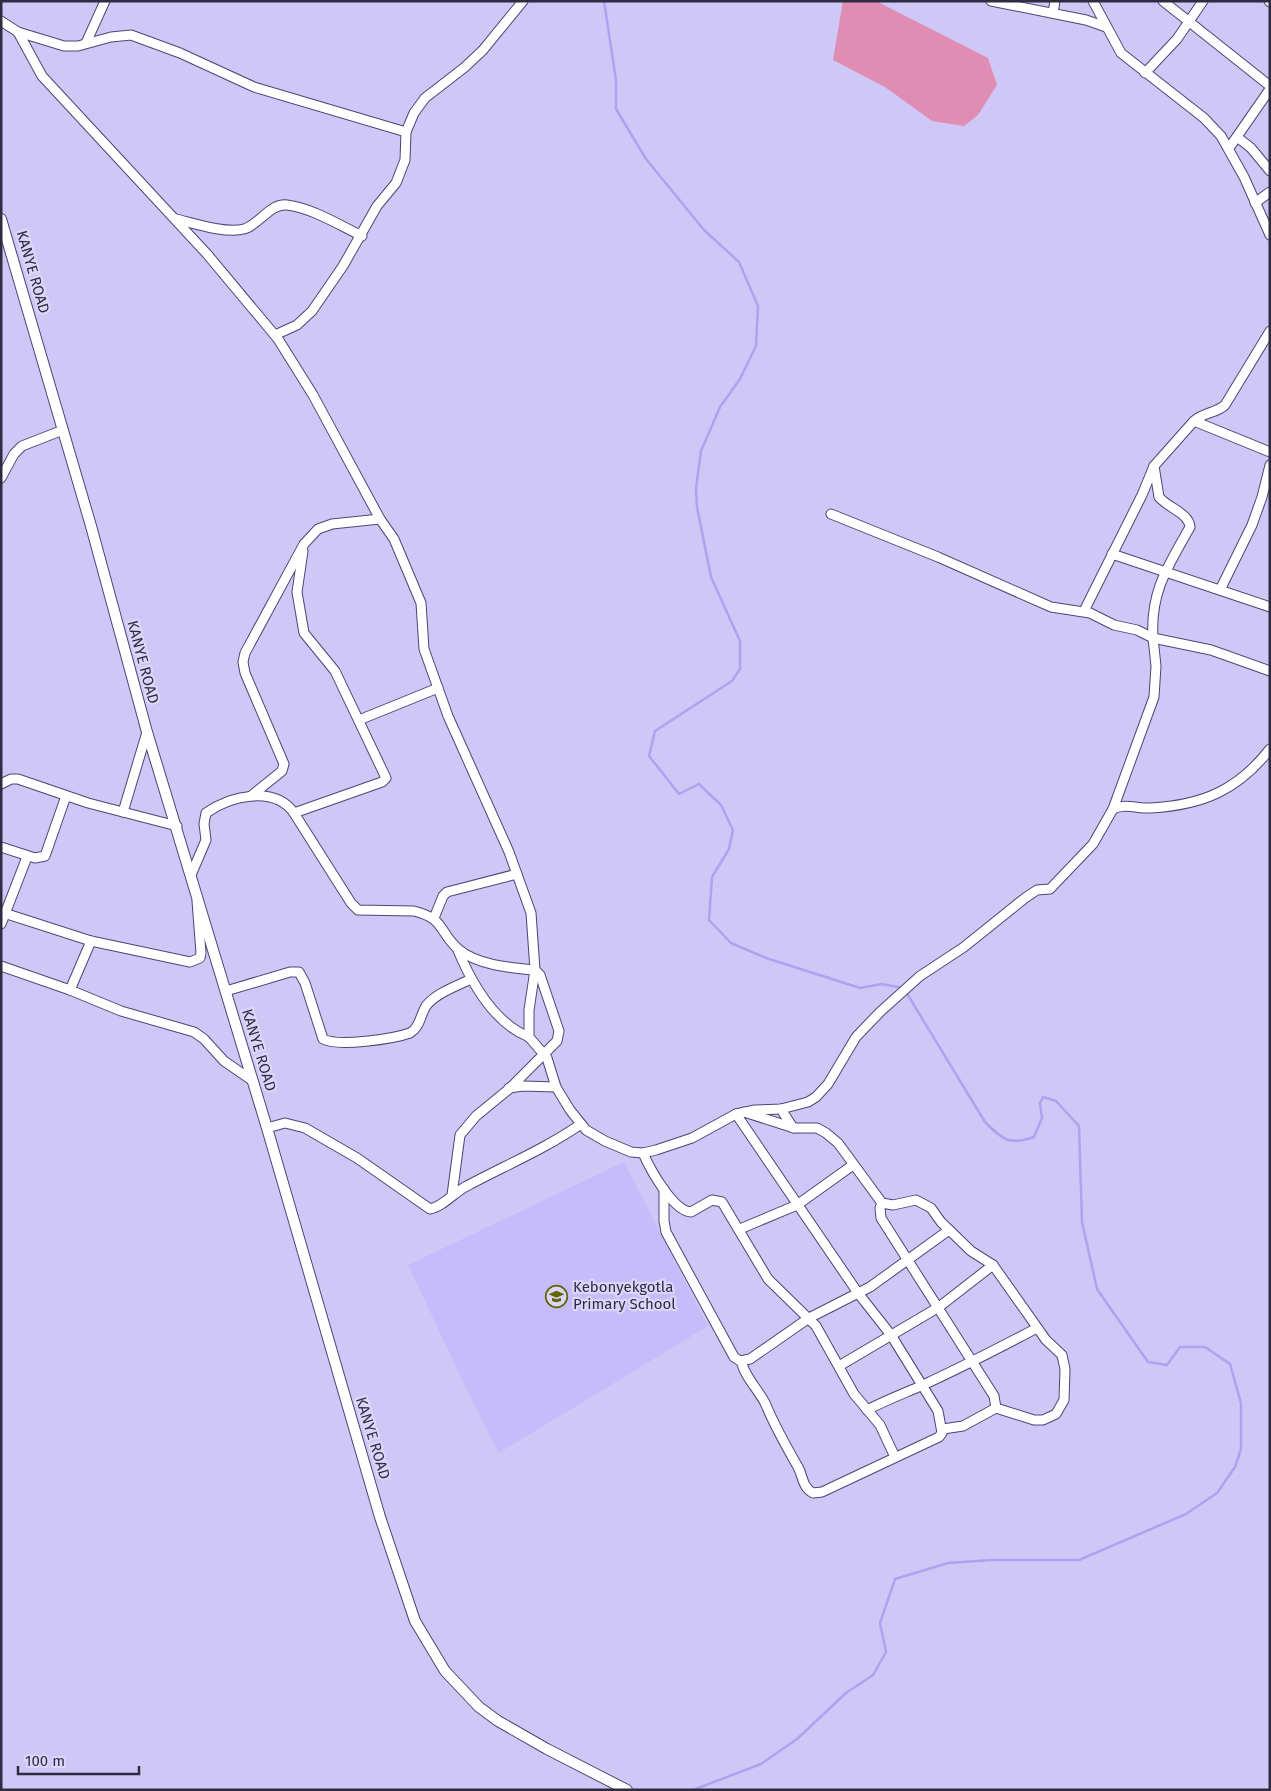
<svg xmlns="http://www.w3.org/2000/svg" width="1271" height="1791" font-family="'Fira Sans',sans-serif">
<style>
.built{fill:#c6bcfc}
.green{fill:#df8db2}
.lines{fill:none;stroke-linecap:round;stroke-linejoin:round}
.stream{stroke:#b0a1f1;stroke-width:2.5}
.minor-casing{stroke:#4e4475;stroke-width:11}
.major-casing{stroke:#4e4475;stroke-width:12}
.minor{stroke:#fff;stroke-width:9}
.major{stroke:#fff;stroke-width:10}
.labels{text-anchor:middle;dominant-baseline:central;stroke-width:4.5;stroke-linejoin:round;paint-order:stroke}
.street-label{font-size:15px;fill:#2f2b41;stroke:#dcd7fa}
.poi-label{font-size:15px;fill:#2f2b41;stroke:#dcd7fa;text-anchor:start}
</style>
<rect width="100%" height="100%" fill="#cfc8f6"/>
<path class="built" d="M624,1162L708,1326L499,1453L476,1409L408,1265Z"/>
<path class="green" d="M843,1H876L988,58L997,85L978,115L964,126L932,121L885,87L833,60Z"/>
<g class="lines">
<g class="stream">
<path d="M604,1L616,80V109L646,159L704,230L739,262L758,306L756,346L740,379L720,407L701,451L696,488L697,507L711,577L740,641V669L732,681L655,731L649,756L679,794L699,784L721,805L733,830L729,849L712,877L709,920L731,943L766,958L860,988L882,984L903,988"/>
<path d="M693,1790L761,1764L797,1739L846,1693L873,1675L886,1652L880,1623L895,1579L948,1563L992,1560H1079L1186,1514L1217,1493L1235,1467L1241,1449V1403L1230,1364L1205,1347H1180L1167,1365L1148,1362L1097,1289L1082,1222L1079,1126L1056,1101L1043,1097L1040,1103L1042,1118L1034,1137C1009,1146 1002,1139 985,1122L906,992"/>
</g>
<defs>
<g id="minor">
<path d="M991,1L1086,20L1106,27"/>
<path d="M1093,1L1121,53L1204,118L1221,136L1244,177L1270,235"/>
<path d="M1163,1L1270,86"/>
<path d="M1269,1L1270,2"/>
<path d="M1053,13L1055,1"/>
<path d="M1,21L18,32L64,46H78L111,37L131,35L180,53L254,87L406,132"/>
<path d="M18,32L42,76L207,254L278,339L313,395L380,519L394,539L421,603L424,649L448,716L509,852L531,913L535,970L529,1010V1037L547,1058L556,1087L570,1110L586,1130L605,1141L631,1152L643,1153L656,1150L692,1138L736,1114L755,1110L781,1109L808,1102L816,1097L828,1084L856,1037L880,1012L920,976L964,947L1025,898L1037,890L1050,889L1093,844L1113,809C1126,803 1138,809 1151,808C1203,805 1238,790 1270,749"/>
<path d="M86,43L105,1"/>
<path d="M1145,73L1177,39L1203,1"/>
<path d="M1237,137L1251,148L1270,171"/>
<path d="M1229,148L1270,89"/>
<path d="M1255,203L1270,192"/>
<path d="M176,219C193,223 226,234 244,229C259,225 270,203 287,205C312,208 339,225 362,236"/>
<path d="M275,335L297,325L312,311L343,266L377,206L396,183L405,160L406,132L414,113L425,98L465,67L483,50L523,1"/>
<path d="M1194,421C1204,412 1217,413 1225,405L1270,331"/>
<path d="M1154,466L1159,497C1168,508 1189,513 1190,527C1168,566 1150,592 1153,638L1211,650L1270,671"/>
<path d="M1,478L14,454L22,446L63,430"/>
<path d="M831,514L938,557L1051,607L1090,613L1114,625L1137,630L1153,638L1156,666L1154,697L1113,809"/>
<path d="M1112,554L1270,607"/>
<path d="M1220,590L1252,525L1262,497L1270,465"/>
<path d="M1084,611L1142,495L1154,466L1194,421L1270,452"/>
<path d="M359,720L438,688"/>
<path d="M1,784L11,779H18L88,803L177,826"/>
<path d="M251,796L282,771L284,764L245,673L243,662L245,653L304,544L318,529L332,524L380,519"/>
<path d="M123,812L147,732"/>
<path d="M294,813L382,782L386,778L335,671L304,633L297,592L303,551"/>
<path d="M1,847L35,858L45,856L66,796"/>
<path d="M191,875L206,840L204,824L206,813C230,796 274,785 294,813L351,903L358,910L414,911C445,919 438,930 457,948C476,965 510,968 535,970L540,975L559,1031L557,1041L509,1089L476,1116L460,1135L452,1195"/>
<path d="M1,912L91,941L190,962L200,958L201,953L197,901"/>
<path d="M434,918L443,896L447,892L517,874"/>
<path d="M1,924L27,857"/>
<path d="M457,948C471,982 494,1023 529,1037"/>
<path d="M1,966L70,990L121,1011L194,1032L204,1039L224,1061L253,1081"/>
<path d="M70,990L91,941"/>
<path d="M226,991L290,972H299L305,983L323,1039C338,1047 393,1039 410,1033C420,1027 420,1016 426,1006C436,993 457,986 471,979"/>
<path d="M509,1088L523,1086L556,1087"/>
<path d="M781,1109L793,1128"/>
<path d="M744,1112L794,1128H817L826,1133L838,1143L882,1203L893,1205L916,1200L931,1208L941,1222L971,1251L993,1265L1046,1340L1062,1355L1065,1369L1064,1400L1056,1414L1043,1420H1034L996,1408L963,1426L943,1429"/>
<path d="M736,1114L858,1293L891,1335L938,1411L942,1433L939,1437L822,1492L813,1493C802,1487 803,1476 798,1467C786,1446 775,1427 766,1405C761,1393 741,1372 742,1361"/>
<path d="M267,1128L285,1123L305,1128L357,1158L430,1209C442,1207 454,1193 465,1187C504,1166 545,1149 581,1124"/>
<path d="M643,1153C650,1169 673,1211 691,1212L712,1200L722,1202L768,1279L816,1326L854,1394L880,1425L895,1457"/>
<path d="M664,1189V1221L666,1232L734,1357L740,1361L750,1359L809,1318L870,1287L949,1230"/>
<path d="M882,1203L880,1208L881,1218L994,1396L996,1408"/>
<path d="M740,1229L797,1205L853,1165"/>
<path d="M839,1366L939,1307L993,1265"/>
<path d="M867,1410C886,1400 905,1393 923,1385C962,1367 999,1348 1037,1328"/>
</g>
<path id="major" d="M1,219L91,526L147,732L267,1128L380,1517L415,1621L445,1671L479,1707L498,1721L547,1749L627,1790"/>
</defs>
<use href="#minor" class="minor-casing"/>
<use href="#major" class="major-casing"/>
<use href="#minor" class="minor"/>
<use href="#major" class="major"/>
</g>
<defs>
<symbol id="school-ring" viewBox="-11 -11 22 22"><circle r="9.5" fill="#dcd7fa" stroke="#626500" stroke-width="1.5"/><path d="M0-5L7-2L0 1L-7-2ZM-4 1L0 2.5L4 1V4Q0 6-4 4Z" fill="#626500"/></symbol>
</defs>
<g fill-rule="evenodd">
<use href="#school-ring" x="544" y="1284" width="25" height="25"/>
</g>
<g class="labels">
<g class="street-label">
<text transform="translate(33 272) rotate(74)">KANYE ROAD</text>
<text transform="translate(143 662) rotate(75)">KANYE ROAD</text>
<text transform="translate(259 1050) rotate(73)">KANYE ROAD</text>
<text transform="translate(373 1438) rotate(73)">KANYE ROAD</text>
</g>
<g class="poi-label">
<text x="573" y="1287">Kebonyekgotla<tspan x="573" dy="17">Primary School</tspan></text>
</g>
</g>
<rect width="1271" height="1791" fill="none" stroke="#2f2b41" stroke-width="5"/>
<path d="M18 1766v8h121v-8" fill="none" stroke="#2f2b41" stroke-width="2.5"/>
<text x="25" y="1766" font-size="15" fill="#2f2b41" stroke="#dcd7fa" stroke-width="4" paint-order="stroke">100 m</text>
</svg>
